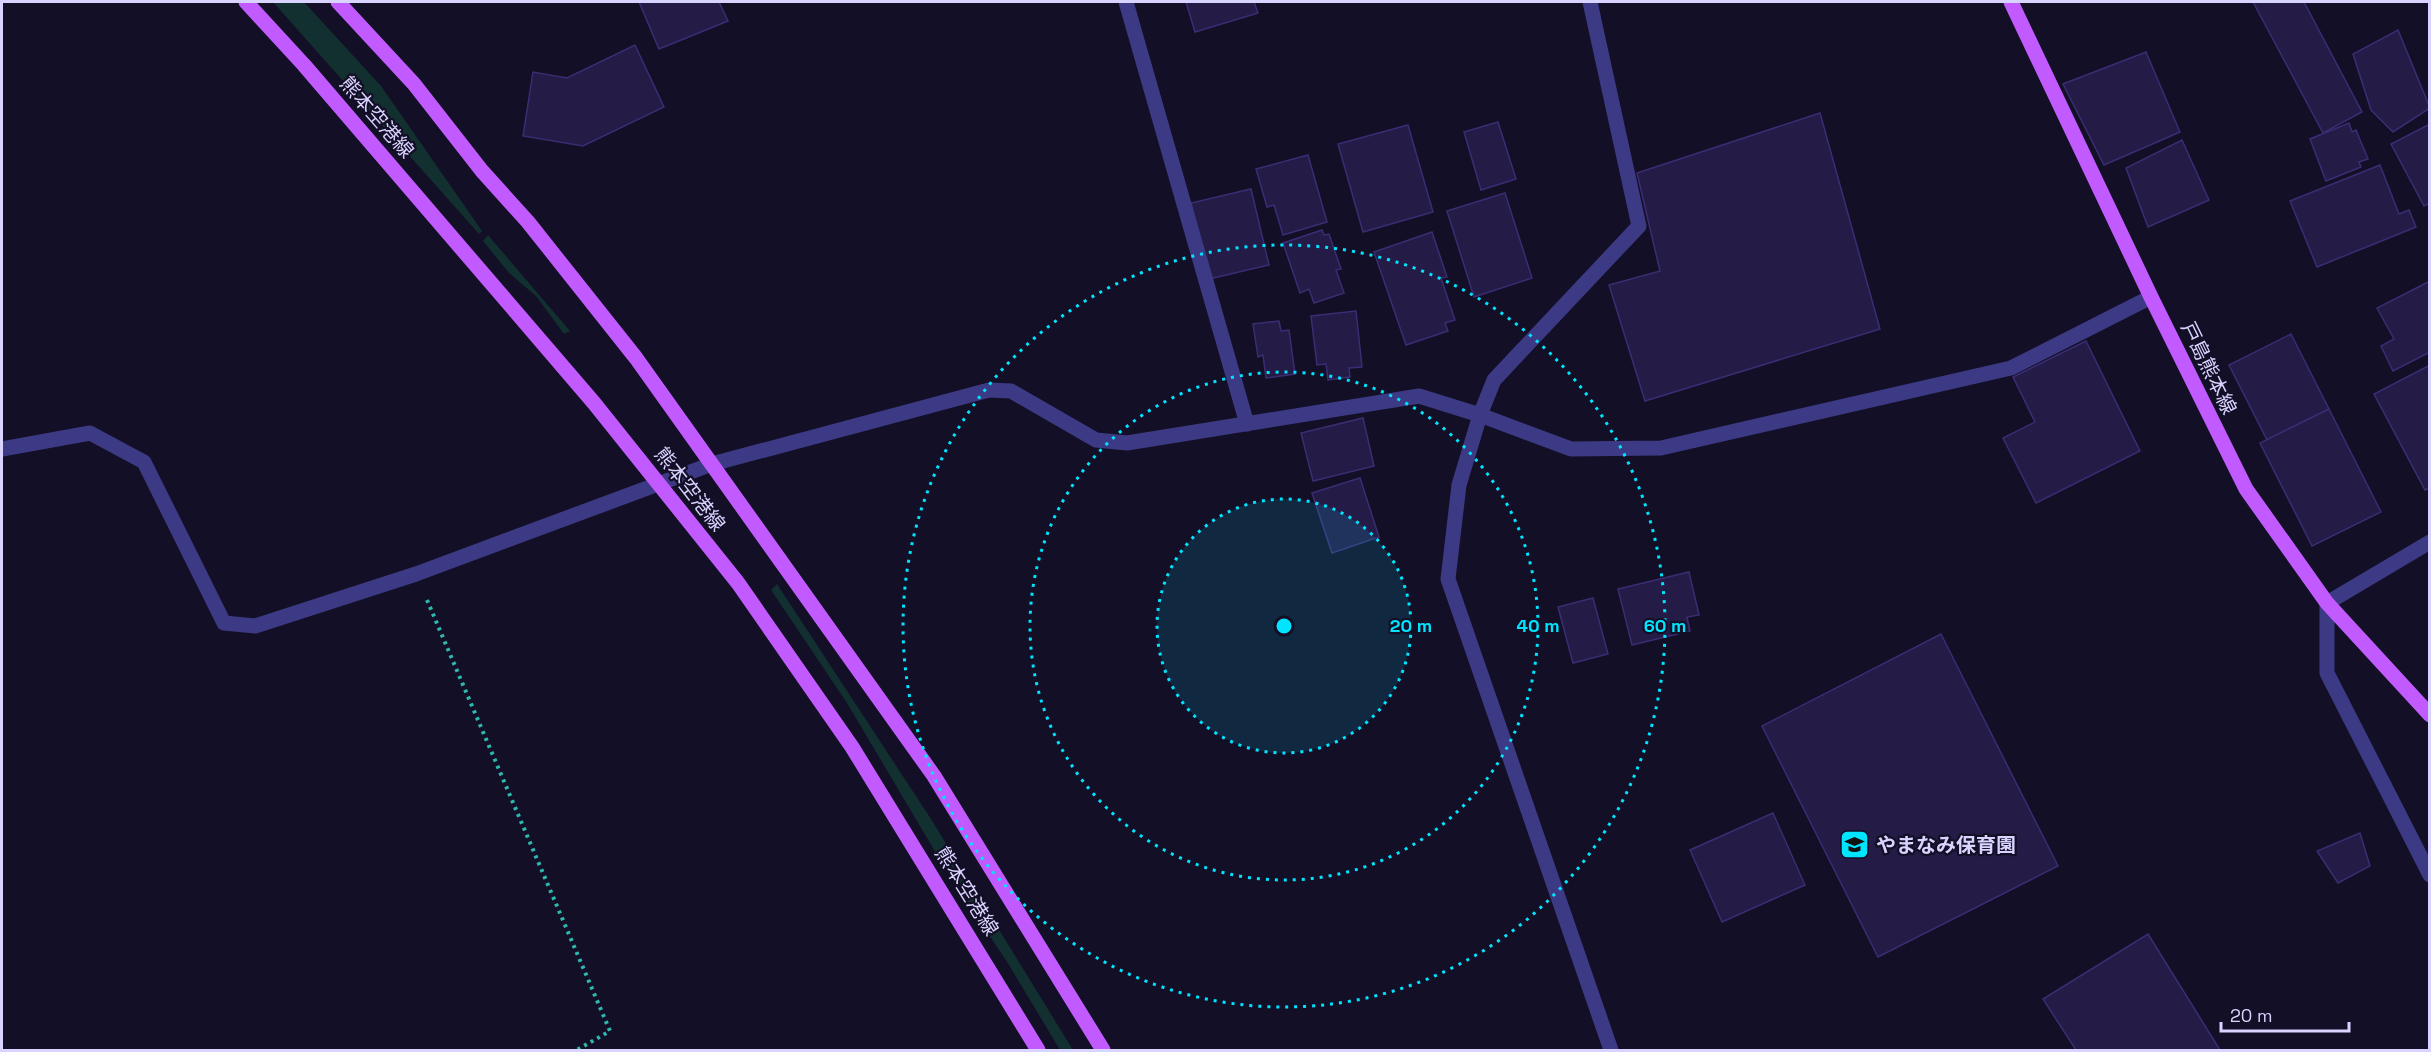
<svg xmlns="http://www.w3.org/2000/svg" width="2431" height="1052" font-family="'Space Grotesk','Noto Sans JP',sans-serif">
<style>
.green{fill:#12302f}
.building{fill:#241b47;stroke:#3b2d73;stroke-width:1.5}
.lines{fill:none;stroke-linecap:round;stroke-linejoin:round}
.path{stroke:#2fb8b0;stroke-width:4;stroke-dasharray:3 4.5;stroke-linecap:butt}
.minor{stroke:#3d3a85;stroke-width:15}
.major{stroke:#c25bff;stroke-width:15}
.ring{fill:none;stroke:#00e5ff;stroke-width:3;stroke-dasharray:3 6}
.labels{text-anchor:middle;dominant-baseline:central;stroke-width:4.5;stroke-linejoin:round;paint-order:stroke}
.street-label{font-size:20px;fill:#d9d4ff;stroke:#130f26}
.poi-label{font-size:20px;font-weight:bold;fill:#d9d4ff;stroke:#130f26;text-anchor:start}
.centre{fill:#00e5ff;stroke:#130f26;stroke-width:3}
.ring-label{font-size:18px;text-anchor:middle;font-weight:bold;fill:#00e5ff;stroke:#130f26;stroke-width:4.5;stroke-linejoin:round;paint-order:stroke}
</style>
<rect width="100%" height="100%" fill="#130f26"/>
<g class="green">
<path d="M273,2H304L381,86L482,231L479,234Z"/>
<path d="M488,235L570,331L564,334L536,296L509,273L483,241Z"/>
<path d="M777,584L931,819L1073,1050H1060L1009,965L946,870L847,703L771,590Z"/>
</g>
<g class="building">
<path d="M639,2H719L728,21L659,49Z"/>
<path d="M1186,2H1254L1258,13L1195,32Z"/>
<path d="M2253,2H2304L2362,112L2323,133Z"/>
<path d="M2398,30L2430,108L2393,132L2371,110L2353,54Z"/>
<path d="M635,45L664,107L583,146L523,136L533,72L567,78Z"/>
<path d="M2146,52L2180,132L2104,165L2063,84Z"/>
<path d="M1820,113L1880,329L1645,401L1609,285L1660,271L1637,173Z"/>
<path d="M1498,122L1516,179L1481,190L1464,132Z"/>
<path d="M2349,123L2352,132L2356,130L2368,159L2359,162L2361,167L2326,181L2310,139Z"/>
<path d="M2430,124V203L2424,206L2391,144Z"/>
<path d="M1408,125L1433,212L1363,232L1338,144Z"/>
<path d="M2182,140L2209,200L2148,227L2126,168Z"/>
<path d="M1308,155L1327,222L1283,235L1274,205L1267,207L1256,169Z"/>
<path d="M2380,165L2399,214L2409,210L2416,227L2317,267L2290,201Z"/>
<path d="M1251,189L1269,265L1209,279L1191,203Z"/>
<path d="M1505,193L1532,278L1474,297L1447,211Z"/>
<path d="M1322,230L1324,235L1329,234L1341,269L1336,270L1344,293L1314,303L1309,289L1300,293L1283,243Z"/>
<path d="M1432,232L1447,277L1441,278L1455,320L1445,323L1448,331L1406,345L1374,252Z"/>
<path d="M2430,281V352L2393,371L2381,346L2394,339L2377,308Z"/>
<path d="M1356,311L1362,367L1349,368L1350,377L1328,380L1326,364L1317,365L1311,316Z"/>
<path d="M1279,321L1281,331L1289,330L1295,374L1266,378L1263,355L1258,357L1253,324Z"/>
<path d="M2291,334L2329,409L2267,440L2229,365Z"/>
<path d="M2086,341L2140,451L2036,503L2003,438L2035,422L2013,377Z"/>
<path d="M2430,365V488L2425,490L2374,394Z"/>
<path d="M2329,409L2381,512L2312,546L2260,443Z"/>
<path d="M1363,418L1374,466L1313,481L1301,433Z"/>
<path d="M1360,478L1379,537L1332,553L1312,493Z"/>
<path d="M1689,572L1699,615L1687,617L1690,631L1632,645L1618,589Z"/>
<path d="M1593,598L1608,654L1573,663L1558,607Z"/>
<path d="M1941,634L2058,866L1878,957L1762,726Z"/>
<path d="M1773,813L1805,885L1722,922L1690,850Z"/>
<path d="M2360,833L2370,866L2338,883L2317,851Z"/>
<path d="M2148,934L2220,1050H2076L2043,999Z"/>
</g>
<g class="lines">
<path class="path" d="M427,600L610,1031L577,1050"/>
<g class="minor">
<path d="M1126,2L1247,424"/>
<path d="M1590,2L1639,226L1494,380L1480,415L1459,485L1448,579L1611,1050"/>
<path d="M2,449L90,433L144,462L224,623L255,626L416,574L712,464L989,390L1011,391L1096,440L1127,443L1419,396L1480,415L1571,449L1661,448L2011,368L2151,297"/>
<path d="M2430,542L2327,603V673L2430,875"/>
</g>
<g class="major">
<path d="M246,2L304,65L594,403L738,583L852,747L1038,1050"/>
<path d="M338,2L414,84L482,171L528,222L636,358L934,776L1103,1050"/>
<path d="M2011,2L2151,297L2246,489L2327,603L2430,715"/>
</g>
</g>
<circle cx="1284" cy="626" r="127" fill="#00e5ff" fill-opacity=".12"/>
<g class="ring">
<circle cx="1284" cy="626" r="127"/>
<circle cx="1284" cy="626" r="254"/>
<circle cx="1284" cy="626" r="381"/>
</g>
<defs>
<symbol id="school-square" viewBox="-11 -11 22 22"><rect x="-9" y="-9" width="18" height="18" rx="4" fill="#00e5ff" stroke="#130f26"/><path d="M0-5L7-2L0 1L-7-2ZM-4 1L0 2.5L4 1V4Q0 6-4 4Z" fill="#111"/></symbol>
</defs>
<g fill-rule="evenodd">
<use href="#school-square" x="1838" y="828" width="33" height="33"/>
</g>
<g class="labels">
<g class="street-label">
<text transform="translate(377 117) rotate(49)">熊本空港線</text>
<text transform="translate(2209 368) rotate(64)">戸島熊本線</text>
<text transform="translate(690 489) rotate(52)">熊本空港線</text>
<text transform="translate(967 891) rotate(58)">熊本空港線</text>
</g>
<g class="poi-label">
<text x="1876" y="845">やまなみ保育園</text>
</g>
</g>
<circle cx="1284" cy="626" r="9" class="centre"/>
<g class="ring-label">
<text x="1411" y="632">20 m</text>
<text x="1538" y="632">40 m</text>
<text x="1665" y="632">60 m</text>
</g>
<rect width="2431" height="1052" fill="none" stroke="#d9d4ff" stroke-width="6"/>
<path d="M2221 1022v9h128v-9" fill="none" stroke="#d9d4ff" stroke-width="3"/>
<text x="2230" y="1022" font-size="18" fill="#d9d4ff" stroke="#130f26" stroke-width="4.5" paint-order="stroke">20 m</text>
</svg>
